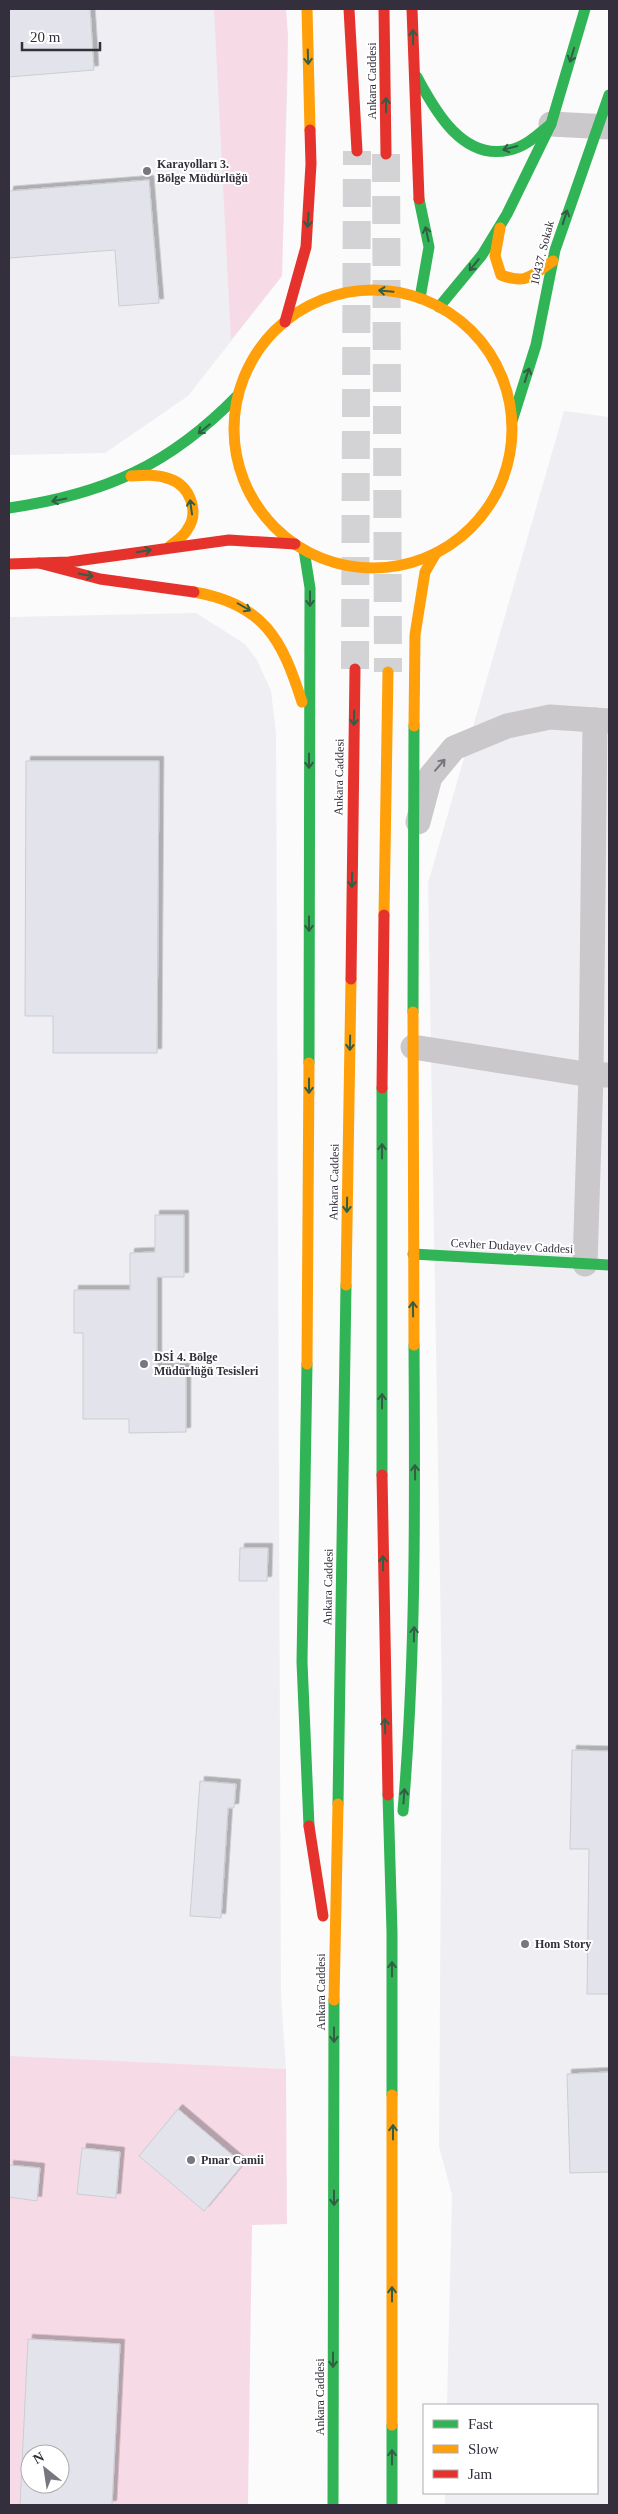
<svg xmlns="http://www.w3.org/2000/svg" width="618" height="2514" font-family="Georgia,serif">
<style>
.built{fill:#efeef3;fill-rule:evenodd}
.green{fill:#f6dbe6;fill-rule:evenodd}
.building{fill:#e3e4eb;stroke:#cbcdd3;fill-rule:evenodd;filter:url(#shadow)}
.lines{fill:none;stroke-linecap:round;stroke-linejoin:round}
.primary-tunnel{stroke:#d3d2d5;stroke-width:28;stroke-dasharray:28 14;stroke-linecap:butt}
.street{stroke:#cbc8cb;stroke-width:25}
.fast{stroke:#30b455;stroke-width:11}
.slow{stroke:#ff9f0a;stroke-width:11}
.jam{stroke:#e5322d;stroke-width:11}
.oneway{stroke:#325e45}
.oneway2{stroke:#77747c}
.poi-dot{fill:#79767f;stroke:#fff;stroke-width:2}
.labels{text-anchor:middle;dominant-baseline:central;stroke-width:4;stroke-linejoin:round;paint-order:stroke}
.street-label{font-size:12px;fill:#332f3c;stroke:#fff}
.poi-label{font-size:12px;font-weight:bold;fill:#332f3c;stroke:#fff;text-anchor:start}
</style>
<defs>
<filter id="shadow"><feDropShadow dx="4.5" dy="-4.5" stdDeviation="0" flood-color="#0004"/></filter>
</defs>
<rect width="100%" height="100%" fill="#fbfbfb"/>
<g class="built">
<path d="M9,9H286L288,66L282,276L188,396L105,453L9,455Z"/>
<path d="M564,411L609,417V2505H445V2493H597V2405H447L452,2195L439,2147L442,1697L428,883Z"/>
<path d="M196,613L245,644L257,660L271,691L276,733L281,1995L286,2069L60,2059L248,2505H9V617ZM30,2454H60V2484H30Z"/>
</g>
<g class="green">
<path d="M214,9H286L288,36L282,276L231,340Z"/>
<path d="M9,2056L286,2069L287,2224L252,2225L248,2505H9ZM30,2454H60V2484H30Z"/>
</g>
<g class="building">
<path d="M9,9H90L94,70L9,77Z"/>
<path d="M149,180L159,303L119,306L115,250L9,258V191Z"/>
<path d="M26,761H159L157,1053H53V1016H25Z"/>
<path d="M155,1215H184V1277H157V1368H186V1432L129,1433V1419H83V1333H74V1290H130V1253L155,1252Z"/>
<path d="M240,1548H268L267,1581H239Z"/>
<path d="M572,1750L609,1751V1994H587L589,1849H570Z"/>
<path d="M200,1781L236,1784L234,1808H228L221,1918L190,1916Z"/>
<path d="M609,2072V2172L570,2173L567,2074Z"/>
<path d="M178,2109L243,2164L204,2211L139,2156Z"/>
<path d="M82,2148L120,2152L116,2198L77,2194Z"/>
<path d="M9,2165L40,2168L37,2201L9,2197Z"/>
<path d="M28,2339L120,2344L112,2505H20ZM30,2454H60V2484H30Z"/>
</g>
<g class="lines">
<g class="primary-tunnel">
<path d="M386,154L388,672"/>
<path d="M355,669L357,151"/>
</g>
<g class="street">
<path d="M551,124L609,127"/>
<path d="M418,822L430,777L454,748L507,726L550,717L609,721"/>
<path d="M413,1047L591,1075H609"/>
<path d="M585,1264L591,1075L595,720"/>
</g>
<g class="fast">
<path d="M417,77C435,111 463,161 509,150C526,147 538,134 551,124"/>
<path d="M419,199L429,247L420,298"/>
<path d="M439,307L482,255L507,214L551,124L585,9"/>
<path d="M512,421L536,345L555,250L609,95"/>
<path d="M9,508C105,494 170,465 238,395"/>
<path d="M304,550L310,588L309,1063"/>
<path d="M413,1012L414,726"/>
<path d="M382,1088V1475"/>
<path d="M413,1254L609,1265"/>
<path d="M307,1364L302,1662L309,1826"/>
<path d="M388,1795L392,1932V2095"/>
<path d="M338,1804L346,1285"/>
<path d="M403,1811C416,1656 415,1501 414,1345"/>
<path d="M392,2425V2505"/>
<path d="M333,2505L334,2000"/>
</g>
<g class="slow">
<path d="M307,9L310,130"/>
<path d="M500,228L495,256L501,275C527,285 532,275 553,261"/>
<circle cx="373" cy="429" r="139"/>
<path d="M131,476C144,475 157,474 170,479C190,486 200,512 187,530C183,537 176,541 170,546"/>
<path d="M194,592C264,604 282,639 302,702"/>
<path d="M414,726L415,635L425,572L436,553"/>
<path d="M384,915L388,672"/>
<path d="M413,1012L414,1345"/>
<path d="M346,1285L351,979"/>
<path d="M307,1364L309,1063"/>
<path d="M334,2000L338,1804"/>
<path d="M392,2095V2425"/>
</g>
<g class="jam">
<path d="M349,9L357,151"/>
<path d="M384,9L386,154"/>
<path d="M412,9L419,199"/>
<path d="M285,322L306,247L311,164L310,130"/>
<path d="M39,563L100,579L194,592"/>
<path d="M9,564L69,562L229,540L295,544"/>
<path d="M351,979L355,669"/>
<path d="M382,1088L384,915"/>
<path d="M382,1475L388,1795"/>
<path d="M309,1826L323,1916"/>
</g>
</g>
<defs><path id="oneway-shaft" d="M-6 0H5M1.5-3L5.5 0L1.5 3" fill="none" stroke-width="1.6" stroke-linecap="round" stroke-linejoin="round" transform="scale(1.25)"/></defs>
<g class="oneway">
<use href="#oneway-shaft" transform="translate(413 37) rotate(-91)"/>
<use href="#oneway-shaft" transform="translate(572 55) rotate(107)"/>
<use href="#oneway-shaft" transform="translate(308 57) rotate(88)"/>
<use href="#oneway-shaft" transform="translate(386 105) rotate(-90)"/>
<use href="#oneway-shaft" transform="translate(510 148) rotate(165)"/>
<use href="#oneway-shaft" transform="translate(565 217) rotate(-72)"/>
<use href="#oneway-shaft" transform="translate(308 220) rotate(94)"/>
<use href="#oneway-shaft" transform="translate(427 234) rotate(-102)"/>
<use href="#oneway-shaft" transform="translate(474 265) rotate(129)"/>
<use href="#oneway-shaft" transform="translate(386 291) rotate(-175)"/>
<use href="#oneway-shaft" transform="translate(527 375) rotate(-72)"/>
<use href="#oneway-shaft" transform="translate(204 429) rotate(141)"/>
<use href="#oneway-shaft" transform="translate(59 500) rotate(168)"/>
<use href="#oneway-shaft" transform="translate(191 507) rotate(-98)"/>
<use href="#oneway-shaft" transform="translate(144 551) rotate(-10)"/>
<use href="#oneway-shaft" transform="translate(86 575) rotate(12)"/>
<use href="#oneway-shaft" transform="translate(310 599) rotate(90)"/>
<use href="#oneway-shaft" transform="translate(244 607) rotate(30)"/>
<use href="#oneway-shaft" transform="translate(354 718) rotate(91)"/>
<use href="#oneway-shaft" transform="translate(309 761) rotate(90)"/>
<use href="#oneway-shaft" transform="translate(352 880) rotate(91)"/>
<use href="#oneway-shaft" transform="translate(309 924) rotate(90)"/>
<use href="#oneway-shaft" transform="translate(350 1043) rotate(91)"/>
<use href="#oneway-shaft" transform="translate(309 1086) rotate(90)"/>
<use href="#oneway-shaft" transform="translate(382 1151) rotate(-90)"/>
<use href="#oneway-shaft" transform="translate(347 1205) rotate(91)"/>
<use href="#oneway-shaft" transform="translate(413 1309) rotate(-91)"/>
<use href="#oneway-shaft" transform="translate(382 1401) rotate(-90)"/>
<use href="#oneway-shaft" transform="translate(415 1472) rotate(-91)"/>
<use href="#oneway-shaft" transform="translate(383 1563) rotate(-91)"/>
<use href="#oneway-shaft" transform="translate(414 1634) rotate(-89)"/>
<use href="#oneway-shaft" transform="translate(385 1726) rotate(-92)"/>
<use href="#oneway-shaft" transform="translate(404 1796) rotate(-86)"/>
<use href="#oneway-shaft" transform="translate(392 1969) rotate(-90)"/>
<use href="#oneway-shaft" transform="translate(334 2035) rotate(90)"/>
<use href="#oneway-shaft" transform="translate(393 2132) rotate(-90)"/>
<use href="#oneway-shaft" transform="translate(334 2198) rotate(90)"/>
<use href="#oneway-shaft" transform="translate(392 2294) rotate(-90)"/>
<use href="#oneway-shaft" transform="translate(333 2360) rotate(90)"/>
<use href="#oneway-shaft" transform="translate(392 2457) rotate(-90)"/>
</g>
<use class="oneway2" href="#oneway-shaft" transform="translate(440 765) rotate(-49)"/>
<g class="poi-dot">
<circle cx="147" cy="171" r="5"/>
<circle cx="144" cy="1364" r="5"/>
<circle cx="525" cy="1944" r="5"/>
<circle cx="191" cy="2160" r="5"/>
</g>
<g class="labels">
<g class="street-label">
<text transform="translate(372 81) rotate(-90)">Ankara Caddesi</text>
<text transform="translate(542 253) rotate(-76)">10437. Sokak</text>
<text transform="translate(339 777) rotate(-89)">Ankara Caddesi</text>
<text transform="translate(334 1182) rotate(-89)">Ankara Caddesi</text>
<text transform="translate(512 1246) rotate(3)">Cevher Dudayev Caddesi</text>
<text transform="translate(328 1587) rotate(-89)">Ankara Caddesi</text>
<text transform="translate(321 1992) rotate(-90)">Ankara Caddesi</text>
<text transform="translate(320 2397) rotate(-90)">Ankara Caddesi</text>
</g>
<g class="poi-label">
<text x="157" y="164">Karayolları 3.<tspan x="157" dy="14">Bölge Müdürlüğü</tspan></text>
<text x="154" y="1357">DSİ 4. Bölge<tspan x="154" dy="14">Müdürlüğü Tesisleri</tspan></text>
<text x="535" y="1944">Hom Story</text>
<text x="201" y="2160">Pınar Camii</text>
</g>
</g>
<rect width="618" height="2514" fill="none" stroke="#332f3c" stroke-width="20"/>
<rect x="423" y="2404" width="175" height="90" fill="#ffffff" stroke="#adacb1"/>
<rect x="433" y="2420" width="25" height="8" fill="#30b455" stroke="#adacb1"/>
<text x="468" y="2429" font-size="15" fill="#332f3c">Fast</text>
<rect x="433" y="2445" width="25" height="8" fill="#ff9f0a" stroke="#adacb1"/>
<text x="468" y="2454" font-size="15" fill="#332f3c">Slow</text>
<rect x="433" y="2470" width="25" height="8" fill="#e5322d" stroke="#adacb1"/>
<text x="468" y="2479" font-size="15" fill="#332f3c">Jam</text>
<g transform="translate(45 2469) rotate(330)"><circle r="24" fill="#ffffff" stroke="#adacb1"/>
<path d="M0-4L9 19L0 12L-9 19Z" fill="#79767f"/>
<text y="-8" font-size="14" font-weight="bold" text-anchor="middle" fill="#332f3c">N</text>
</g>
<path d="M22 42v8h78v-8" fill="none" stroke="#332f3c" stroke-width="2.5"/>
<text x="30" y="42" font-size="15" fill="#332f3c" stroke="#ffffff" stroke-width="4" paint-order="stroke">20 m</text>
</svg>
